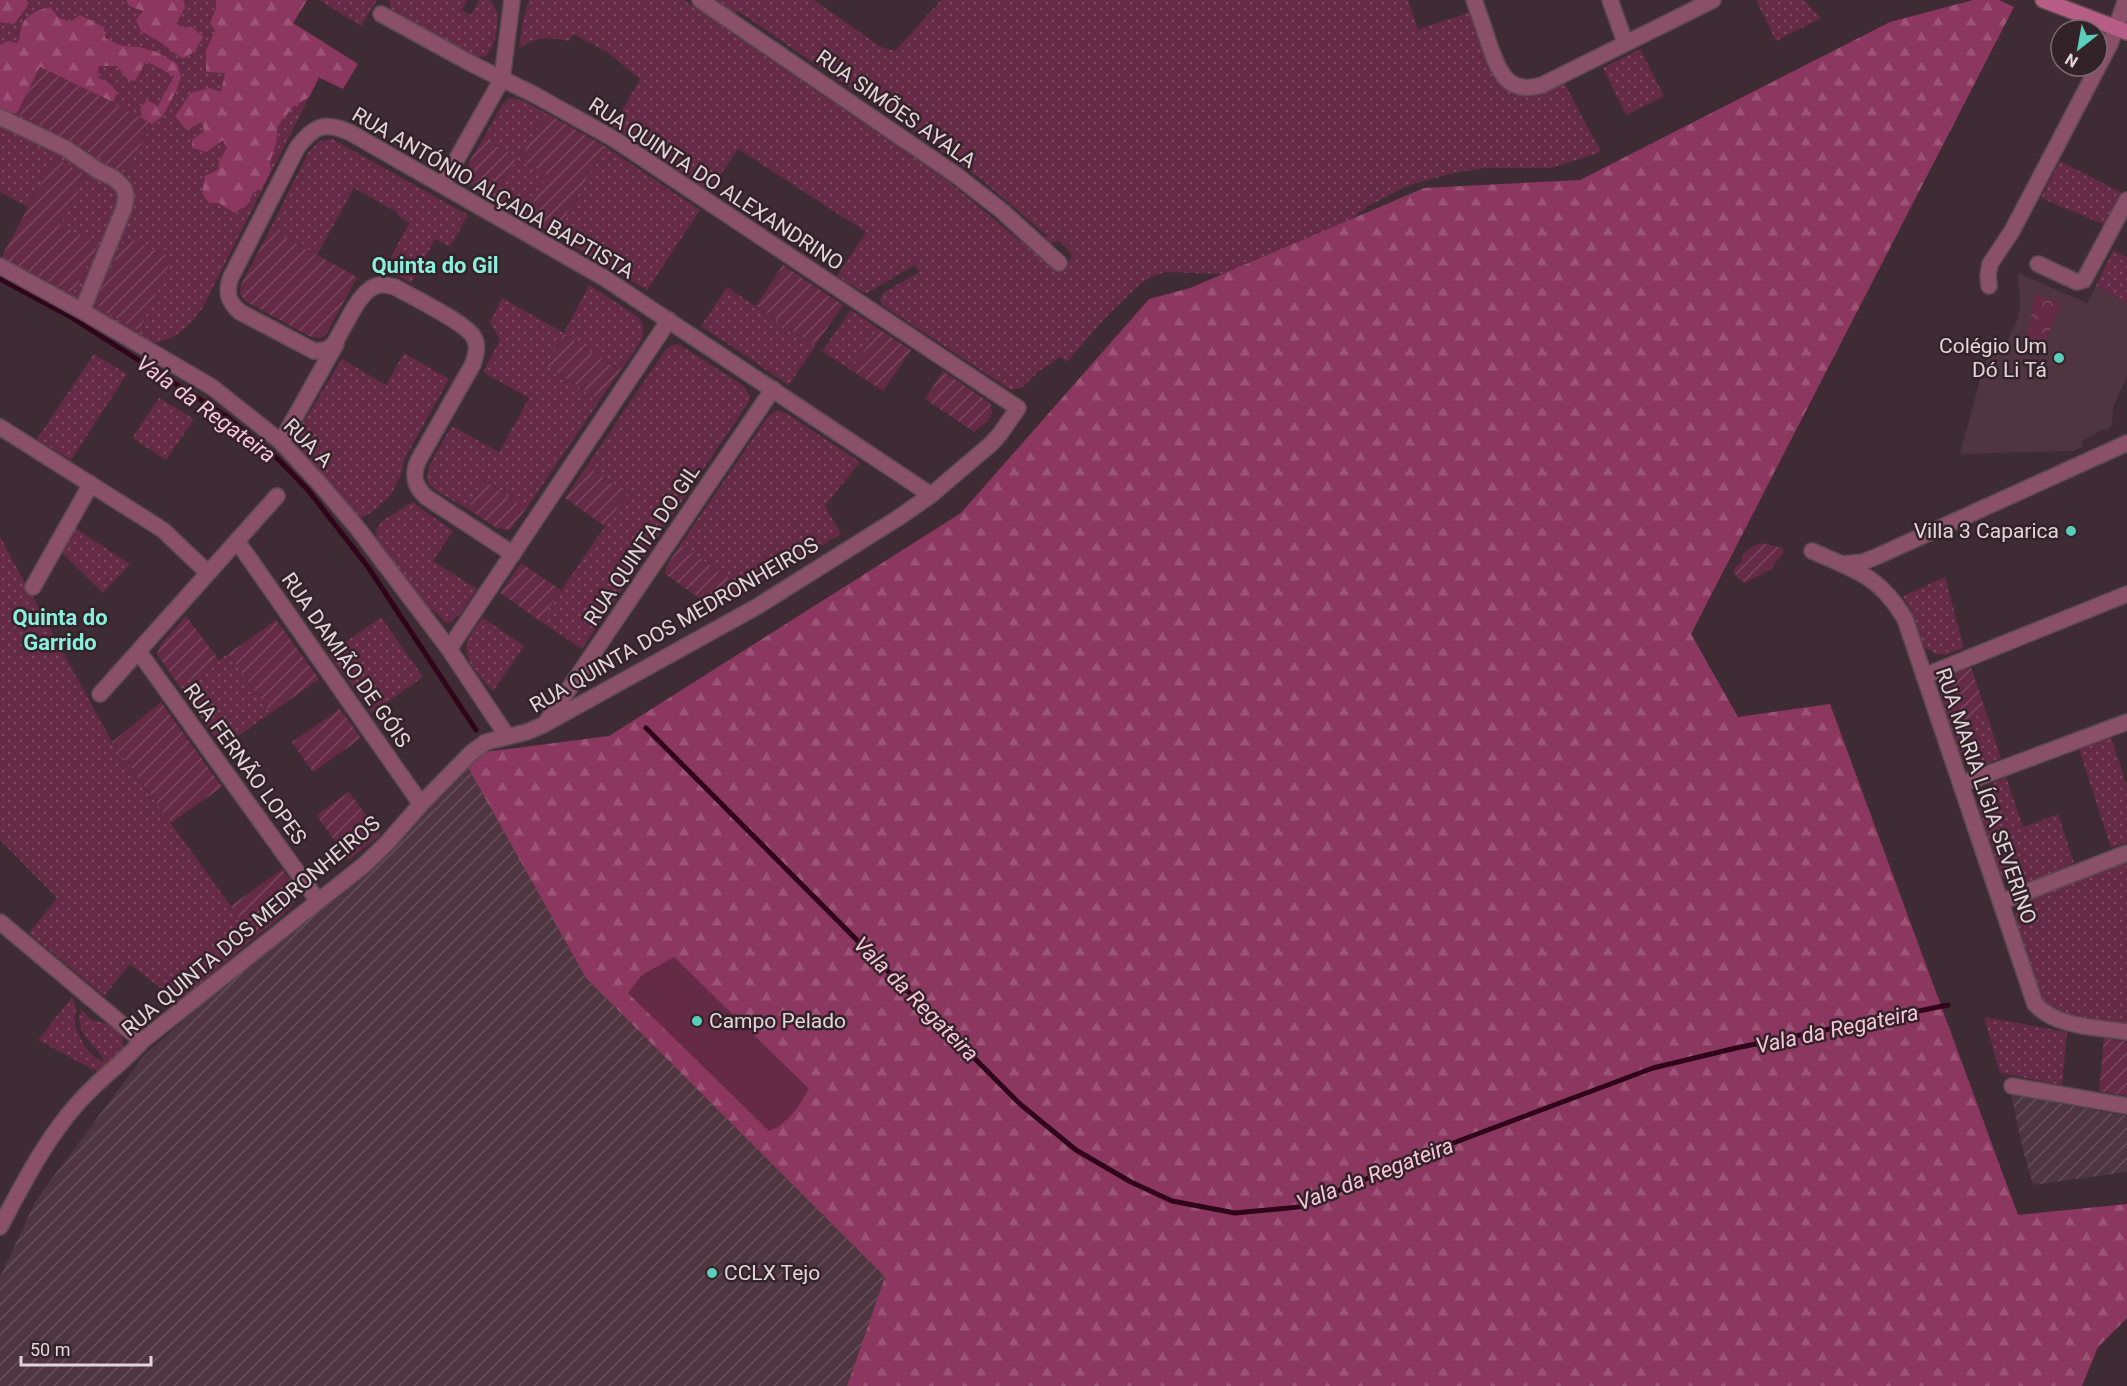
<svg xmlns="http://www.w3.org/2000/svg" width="2127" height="1386" font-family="Roboto,sans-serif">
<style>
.built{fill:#4e353f}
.industrial{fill:url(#industrial-furrows)}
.grass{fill:url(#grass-dots)}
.forest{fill:url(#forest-firs)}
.park{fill:url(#park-crowns)}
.garden{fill:url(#garden-furrows)}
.pitch{fill:#652a45}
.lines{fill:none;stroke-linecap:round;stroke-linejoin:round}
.stream{stroke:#30051b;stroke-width:5}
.street-casing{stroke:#5c4a51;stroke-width:18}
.secondary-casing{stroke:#5c4a51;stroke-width:18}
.street{stroke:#895068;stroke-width:15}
.secondary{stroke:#b85e86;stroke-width:15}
.poi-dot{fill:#5bcebb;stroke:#342229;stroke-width:2}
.labels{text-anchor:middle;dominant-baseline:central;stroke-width:5;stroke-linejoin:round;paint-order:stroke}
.street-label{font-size:21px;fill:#e2d5d9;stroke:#342229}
.poi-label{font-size:21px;fill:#e2d5d9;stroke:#342229;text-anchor:end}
.neighbourhood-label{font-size:22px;font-weight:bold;fill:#89f0dd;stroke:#342229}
.water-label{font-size:22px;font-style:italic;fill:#f8c6d9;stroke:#342229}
</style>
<defs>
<pattern id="industrial-furrows" width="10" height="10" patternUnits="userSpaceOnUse" patternTransform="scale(1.5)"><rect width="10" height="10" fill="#4e353f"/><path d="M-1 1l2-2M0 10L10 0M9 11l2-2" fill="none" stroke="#67515a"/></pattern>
<pattern id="grass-dots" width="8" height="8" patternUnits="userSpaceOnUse" patternTransform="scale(1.5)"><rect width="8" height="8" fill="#652a45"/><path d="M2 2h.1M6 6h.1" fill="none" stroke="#7b485f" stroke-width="1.8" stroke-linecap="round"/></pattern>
<pattern id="forest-firs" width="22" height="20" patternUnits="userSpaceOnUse" patternTransform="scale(1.5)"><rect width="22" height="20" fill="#8c375f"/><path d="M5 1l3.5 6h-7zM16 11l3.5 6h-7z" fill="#9c5375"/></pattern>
<pattern id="park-crowns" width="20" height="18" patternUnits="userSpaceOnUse" patternTransform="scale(1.5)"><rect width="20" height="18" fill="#652a45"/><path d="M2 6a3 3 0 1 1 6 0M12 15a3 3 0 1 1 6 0" fill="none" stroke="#7b485f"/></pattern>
<pattern id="garden-furrows" width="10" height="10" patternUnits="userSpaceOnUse" patternTransform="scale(1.5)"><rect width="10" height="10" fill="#652a45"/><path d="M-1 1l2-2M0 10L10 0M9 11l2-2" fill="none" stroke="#7b485f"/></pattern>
</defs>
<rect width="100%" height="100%" fill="#3f2b33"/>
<path class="built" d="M2018,273L2087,303L2096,286L2127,303V376L2113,407L2112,424L2106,431L2103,429L2081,442L2083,446L2074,451L1960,454L1984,364L2006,343L2017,321L2020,307Z"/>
<g class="industrial">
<path d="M465,762L586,978L885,1277L847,1386H0V1277L36,1200L142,1058Z"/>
<path d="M2011,1094L2127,1116V1172L2033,1185L2024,1154Z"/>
</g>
<g class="grass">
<path d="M0,0H307L293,23L358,64L343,89L319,78L203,307C191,325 174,342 151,343L98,313C91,306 81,300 71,299L3,262L1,258L73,293L60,224L86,176L55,157L28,207L0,192Z"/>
<path d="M319,0H377L361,26Z"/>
<path d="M390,0H467L462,11L471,15L479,0H490C493,4 496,8 497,13C499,25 495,50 484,57L472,56L390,8Z"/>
<path d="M529,0H684L948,181L1052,267C1061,271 1065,265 1071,258L1072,254L1059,241L1050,243L1043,240L1047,236L982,180L953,159L738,11L734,15L712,0H814L881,47L895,51L941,0H1408L1418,29L1471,12C1482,44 1491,104 1537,94C1546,92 1555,87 1564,83L1601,152L1551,168H1485L1457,172L1420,182L1402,188L1367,207L1338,230L1261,269L1218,274L1165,272L1151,277L1139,285L1107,316L1067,362L1060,357L1039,371L1023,387L1011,390L882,305L880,301L883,293L919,272L915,265L867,293L862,292L837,276L866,232L738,149L714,184L711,182L706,189L613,126L640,79L607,52L573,34L569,41C546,37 540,36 519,48L523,21Z"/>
<path d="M1756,0H1804L1821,18L1776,41Z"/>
<path d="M1640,49L1664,96L1626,115L1603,68Z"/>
<path d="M510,98L522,100L546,113L520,159L548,175L525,218L493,199L517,157L483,139L502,105Z"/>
<path d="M332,139L468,215L450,247L435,239L411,283L385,268L409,223L397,215L398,213L354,188L317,255L270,229L308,153L318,142Z"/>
<path d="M603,145L700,210L647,290L555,235L600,155Z"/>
<path d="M2060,161L2122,193L2105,225L2041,198Z"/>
<path d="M2113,251L2127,257V303L2096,286Z"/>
<path d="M589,285L638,317C654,333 630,356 620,371L564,334L547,366L600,400L526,509L484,480L468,509C458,503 433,491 428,482C422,471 446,437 452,426L499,452L529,398L483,372L500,340L490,322L502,298L564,333Z"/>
<path d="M727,287L815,346L789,385L701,326Z"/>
<path d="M851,310L879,329L851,370L822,351Z"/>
<path d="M678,344L744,386L750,397L748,403L582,649L540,621L627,494L587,466L666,349L672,345Z"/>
<path d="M404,353L449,379L405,458L401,475L391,495L372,512L360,518L352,513L299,455C295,444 297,437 301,426L342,359L386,385Z"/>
<path d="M94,354L127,374L71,460L37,439Z"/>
<path d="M159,398L194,419L166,460L132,438Z"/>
<path d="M778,410L789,415L860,462L825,506L841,534L747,590L680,545L769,415Z"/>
<path d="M412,502L453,531L433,561L477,589L461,613L450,623H446L437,613L428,608L378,545L376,536L377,528L381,522Z"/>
<path d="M76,529L130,564L103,593L62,553Z"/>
<path d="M0,537L112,742L254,938L178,1002L130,964L104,996L29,933L57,898L0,840Z"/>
<path d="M1945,577L1964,648L1944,655L1936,654L1924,647L1912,613L1903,596Z"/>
<path d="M381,617L423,677L372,713L329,654Z"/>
<path d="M483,618L524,646L493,691C480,677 459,658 469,637C472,630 478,624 483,618Z"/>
<path d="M228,654L271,713L222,747L180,687Z"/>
<path d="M1986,712L2001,758C1994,761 1986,765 1978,767C1959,770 1955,739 1951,726Z"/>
<path d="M2111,737L2127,786V842L2111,848L2079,749Z"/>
<path d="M2006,777L2023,827L2058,814L2074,863C2060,869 2020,891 2007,882C2006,881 2001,875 2001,875L1978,806C1978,788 1992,784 2006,777Z"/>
<path d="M2127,861V1024C2100,1019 2055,1019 2038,996L2013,920L2018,904L2025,899Z"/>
<path d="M72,997C80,1009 73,1013 75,1024C78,1036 89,1058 103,1061V1058C91,1040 79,1038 79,1014L82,1015L80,1009C85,1011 86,1016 91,1019C96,1022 103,1022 109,1025C138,1042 117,1057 100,1073L38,1040Z"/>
<path d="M1984,1017L2067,1032L2062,1085L2000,1073Z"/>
</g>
<g class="forest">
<path d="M0,0H27V7L14,24L0,22Z"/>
<path d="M126,0H183L185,8L176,23L183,28L191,26L203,37L195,51L183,59L160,42L141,31L136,20L143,11L129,6Z"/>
<path d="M216,0H307L293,23L358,64L343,89L319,77L309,97L293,107L278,125L276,144L270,162L271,170L262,188L253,193L247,205L234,213L219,203H209L202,193L205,176L218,170L219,162L227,148L223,140L206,152L192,148V140L204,131L202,122L186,130L175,116L191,93L209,88L221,92L225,73L206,72V51L215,31L210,23L216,9Z"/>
<path d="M1973,0H1999L2014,7L1691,634L1738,717L1830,704L2018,1215L2127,1204V1318L2098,1347L2082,1386H847L885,1277L586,978L465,762L477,753L609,736L961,513L1149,299L1190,288L1424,188L1580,180L1890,22Z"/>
<path d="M50,7L59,18L70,22L80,15L104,27L105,38L122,46L140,47L157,52L177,64L181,77L176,91L163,116L152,124L143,119L140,109L147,100L158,106L174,76L146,61L135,81L128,80L117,66H99L97,77L109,83L117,92L113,102L40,67L17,113L4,114L0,112V45L8,41L17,43C22,36 19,30 23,23C29,13 39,10 50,7Z"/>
</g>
<path class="park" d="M2035,293L2061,304L2042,349L2023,341L2029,327Z"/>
<g class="garden">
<path d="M40,67L112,102L152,124L129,167L125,170L114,169L87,151L17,113Z"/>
<path d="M546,113L603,145L600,155L555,235L525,218L547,175L520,159Z"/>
<path d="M483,139L517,157L493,199C453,177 463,173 483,139Z"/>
<path d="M55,157L87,176L60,224L98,245L73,293L1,258Z"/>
<path d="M270,229L357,277L327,333L321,338L311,337L245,301L240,294L241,285Z"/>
<path d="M126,237L172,258L139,331L99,308L96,299Z"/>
<path d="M783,265L843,305L815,346L756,306Z"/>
<path d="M879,329L911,350L883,391L851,370Z"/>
<path d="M564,334L620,371L600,400L547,366Z"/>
<path d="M943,371L990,403C997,417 984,424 974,432L925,399Z"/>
<path d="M587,466L627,494L605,526L565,498Z"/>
<path d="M484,480L526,509L510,530L497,528L468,509Z"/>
<path d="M1761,543L1784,548L1783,553L1771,569L1745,583L1740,580L1734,573V569L1742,561V555L1751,547Z"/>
<path d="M680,545L747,590L715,609L665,574L666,567Z"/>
<path d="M521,563L561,590L540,621L500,593Z"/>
<path d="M186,616L219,660L180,687L157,654L161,644Z"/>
<path d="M276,620L319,679L271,713L228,654Z"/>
<path d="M1971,667L1986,712L1951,726C1946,712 1932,688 1949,676C1955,672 1964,670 1971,667Z"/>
<path d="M161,702L222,787L171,823L112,742Z"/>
<path d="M340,709L361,738L313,772L292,742Z"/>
<path d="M349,792L380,835L349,860L316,815Z"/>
<path d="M282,869C287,876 296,885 296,894C297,908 265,929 254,938L231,906Z"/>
<path d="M2104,1038L2127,1042V1096L2099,1091Z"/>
</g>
<path class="pitch" d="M674,957L809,1089C799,1106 788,1124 769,1131L628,993L642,975Z"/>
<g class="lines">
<g class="stream">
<path d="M0,279L69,316L198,398L226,416L279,460L308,490L368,567L476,730"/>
<path d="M646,728L1020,1104L1076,1150L1131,1182L1172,1201L1235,1213L1299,1207L1440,1148L1653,1068L1736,1048L1948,1005"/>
</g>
<defs>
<g id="street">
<path d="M700,0L956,175L1002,211L1059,263"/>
<path d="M1474,0C1479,14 1484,27 1488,41C1498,69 1506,96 1542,85L1713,0"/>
<path d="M1610,0L1625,42"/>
<path d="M0,117L65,148L99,171L114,178L124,188L126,197L124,208L82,311"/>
<path d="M442,185L502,79L512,0"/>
<path d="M2038,264L2077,282L2084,280L2127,200"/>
<path d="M0,266L82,311L212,387L281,442L321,485L359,530L449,649L507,736"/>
<path d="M1989,286L1988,276L1990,264L2012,231L2110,44L2126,0"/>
<path d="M0,427L163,530L208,573"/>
<path d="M281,442L336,344"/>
<path d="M237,541L421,804"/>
<path d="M1812,551C1855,570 1880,576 1905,619L2035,1004C2057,1028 2097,1027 2127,1032"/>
<path d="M513,554L426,497C414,486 412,475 418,461L473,364C476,354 479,345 473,336C463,321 412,297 395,287C390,286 385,284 380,285C359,287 345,329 333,345L326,350L314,351L240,312C228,302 225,292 231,277L297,148C314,125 325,121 351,133L606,279L931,495"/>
<path d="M1843,564L1863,562L1878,556L2127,443"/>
<path d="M33,587L91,484"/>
<path d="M449,649L669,320"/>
<path d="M139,652L318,901"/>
<path d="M1924,676L2127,594"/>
<path d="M100,694L277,496"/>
<path d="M547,721L773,389"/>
<path d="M1961,784L2127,722"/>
<path d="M2001,902L2127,853"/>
<path d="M0,922L142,1041"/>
<path d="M2012,1086L2127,1106"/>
<path d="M0,1227C23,1184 46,1138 79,1102C98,1080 123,1063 142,1041L364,865L387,843L421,804L471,753L486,742L527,732L545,724L758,606L898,518L931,495L991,444L1000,434L1018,408L614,139L535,95L472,64L381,14"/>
</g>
<path id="secondary" d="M2043,0L2127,32"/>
</defs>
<use href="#street" class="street-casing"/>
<use href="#secondary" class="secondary-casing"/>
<use href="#street" class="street"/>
<use href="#secondary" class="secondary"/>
</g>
<g class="poi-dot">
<circle cx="2059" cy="358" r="6"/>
<circle cx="2071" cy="531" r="6"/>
<circle cx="697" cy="1021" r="6"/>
<circle cx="712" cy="1273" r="6"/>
</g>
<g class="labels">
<g class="street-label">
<text transform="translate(896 109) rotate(35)">RUA SIMÕES AYALA</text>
<text transform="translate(716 184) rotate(33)">RUA QUINTA DO ALEXANDRINO</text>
<text transform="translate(493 193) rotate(30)">RUA ANTÓNIO ALÇADA BAPTISTA</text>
<text transform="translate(308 443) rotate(45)">RUA A</text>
<text transform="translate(642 545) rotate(-56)">RUA QUINTA DO GIL</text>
<text transform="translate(674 625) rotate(-30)">RUA QUINTA DOS MEDRONHEIROS</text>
<text transform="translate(346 660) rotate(55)">RUA DAMIÃO DE GÓIS</text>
<text transform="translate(245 764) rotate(54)">RUA FERNÃO LOPES</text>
<text transform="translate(1986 796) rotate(71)">RUA MARIA LÍGIA SEVERINO</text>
<text transform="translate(251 926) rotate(-40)">RUA QUINTA DOS MEDRONHEIROS</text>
</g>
<g class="poi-label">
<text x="2047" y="346">Colégio Um<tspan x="2047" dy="24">Dó Li Tá</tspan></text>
<text x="2059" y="531">Villa 3 Caparica</text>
<text x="709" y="1021" text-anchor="start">Campo Pelado</text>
<text x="724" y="1273" text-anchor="start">CCLX Tejo</text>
</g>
<g class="neighbourhood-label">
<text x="435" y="265">Quinta do Gil</text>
<text x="60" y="617">Quinta do<tspan x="60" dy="25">Garrido</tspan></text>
</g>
<g class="water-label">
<text transform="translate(206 409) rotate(36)">Vala da Regateira</text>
<text transform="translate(916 999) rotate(45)">Vala da Regateira</text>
<text transform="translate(1837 1029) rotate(-12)">Vala da Regateira</text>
<text transform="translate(1375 1174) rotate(-21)">Vala da Regateira</text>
</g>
</g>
<g transform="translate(2079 48) rotate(211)"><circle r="28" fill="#342229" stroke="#7a6a6f" stroke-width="1.5"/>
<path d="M0-4.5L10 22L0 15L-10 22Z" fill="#5bcebb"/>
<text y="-9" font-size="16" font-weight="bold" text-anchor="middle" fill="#e2d5d9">N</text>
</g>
<path d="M21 1356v9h130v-9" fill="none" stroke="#e2d5d9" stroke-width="3"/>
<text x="30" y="1356" font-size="18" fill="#e2d5d9" stroke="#342229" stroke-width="4.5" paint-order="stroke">50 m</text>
</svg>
